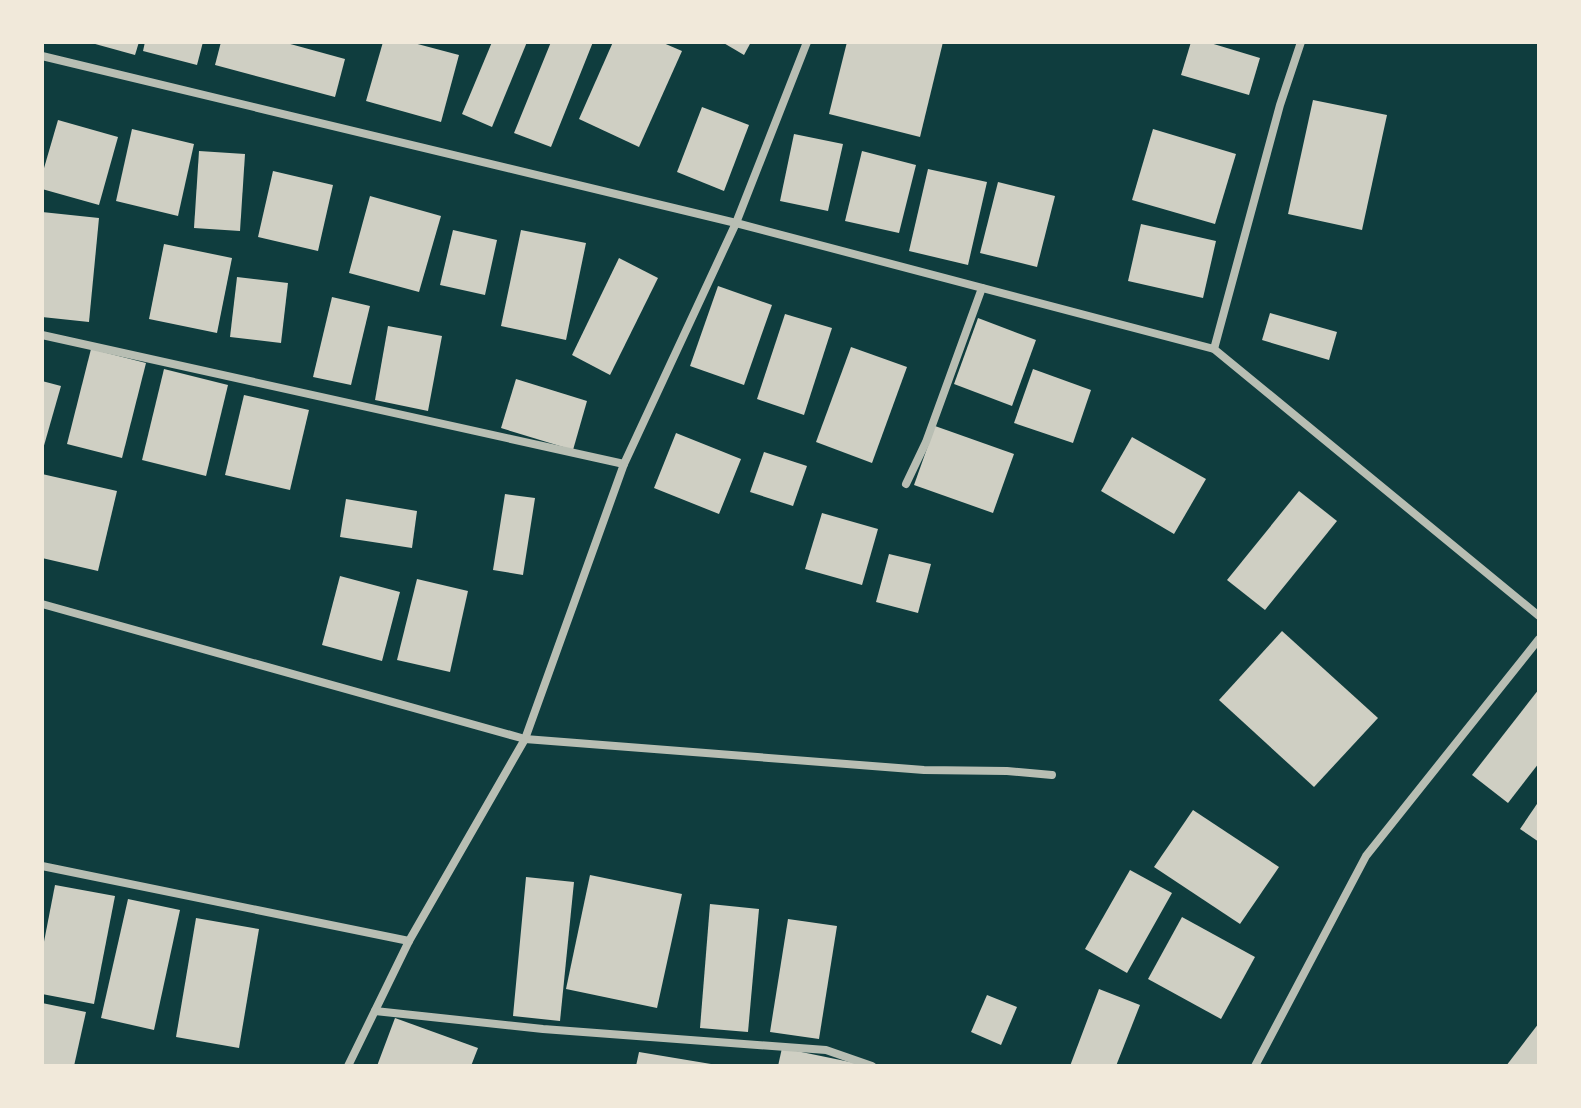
<svg xmlns="http://www.w3.org/2000/svg" width="1581" height="1108" font-family="Literata,serif">
<style>
.building{fill:#cfcfc3}
.lines{fill:none;stroke-linecap:round;stroke-linejoin:round}
.minor{stroke:#b8beb3;stroke-width:8}
</style>
<rect width="100%" height="100%" fill="#0f3d3e"/>
<g class="building">
<path d="M88,42H139L135,55Z"/>
<path d="M145,42H203L197,65L143,51Z"/>
<path d="M221,42H283L345,59L335,97L215,65Z"/>
<path d="M383,42H410L459,55L441,122L366,101Z"/>
<path d="M492,42H527L492,127L462,114Z"/>
<path d="M551,42H593L551,147L514,133Z"/>
<path d="M613,42H661L682,51L639,147L579,119Z"/>
<path d="M722,42H751L744,55Z"/>
<path d="M847,42H943L920,137L829,114Z"/>
<path d="M1191,42H1207L1260,58L1249,95L1181,75Z"/>
<path d="M1313,100L1387,115L1362,230L1288,214Z"/>
<path d="M702,107L749,125L724,191L677,172Z"/>
<path d="M58,120L118,137L99,205L42,189V175Z"/>
<path d="M132,129L194,144L178,216L116,201Z"/>
<path d="M1153,129L1236,154L1215,224L1132,200Z"/>
<path d="M794,134L843,144L828,211L780,201Z"/>
<path d="M199,151L245,154L240,231L194,228Z"/>
<path d="M862,151L916,165L899,233L845,221Z"/>
<path d="M928,169L987,182L968,265L909,251Z"/>
<path d="M273,171L333,185L318,251L258,237Z"/>
<path d="M998,182L1055,196L1037,267L980,253Z"/>
<path d="M370,196L441,216L419,292L349,273Z"/>
<path d="M42,212L99,218L89,322L42,317Z"/>
<path d="M1141,224L1216,241L1203,298L1128,281Z"/>
<path d="M453,230L497,240L485,295L440,285Z"/>
<path d="M521,230L586,243L566,340L501,326Z"/>
<path d="M164,244L232,258L217,333L149,319Z"/>
<path d="M619,258L658,278L610,375L572,355Z"/>
<path d="M237,277L288,283L281,343L230,337Z"/>
<path d="M718,286L772,305L744,385L690,366Z"/>
<path d="M332,297L370,306L351,385L313,377Z"/>
<path d="M1270,313L1337,332L1329,360L1262,340Z"/>
<path d="M785,314L832,328L804,415L757,399Z"/>
<path d="M978,318L1036,340L1012,406L954,384Z"/>
<path d="M388,326L442,336L428,411L375,400Z"/>
<path d="M851,347L907,367L872,463L816,442Z"/>
<path d="M91,349L146,363L122,458L67,444Z"/>
<path d="M164,369L228,385L206,476L142,460Z"/>
<path d="M1033,369L1091,390L1073,443L1014,423Z"/>
<path d="M516,379L587,401L573,450L501,428Z"/>
<path d="M42,381L61,386L43,449H42Z"/>
<path d="M244,395L309,410L290,490L225,475Z"/>
<path d="M935,426L1014,454L993,513L914,485Z"/>
<path d="M676,433L741,459L719,514L654,488Z"/>
<path d="M1132,437L1206,479L1174,534L1101,491Z"/>
<path d="M764,452L807,466L793,506L750,492Z"/>
<path d="M42,474L117,491L98,571L42,558Z"/>
<path d="M1299,491L1337,521L1265,610L1227,580Z"/>
<path d="M505,494L535,498L523,575L493,570Z"/>
<path d="M346,499L417,511L412,548L340,537Z"/>
<path d="M822,513L878,529L862,585L805,569Z"/>
<path d="M889,554L931,564L918,613L876,602Z"/>
<path d="M340,576L400,592L382,661L322,645Z"/>
<path d="M417,579L468,591L450,672L397,660Z"/>
<path d="M1282,631L1378,718L1314,787L1219,700Z"/>
<path d="M1539,689V763L1508,803L1472,775Z"/>
<path d="M1539,801V842L1520,829Z"/>
<path d="M1193,810L1279,867L1240,924L1154,867Z"/>
<path d="M1130,870L1172,893L1127,973L1085,949Z"/>
<path d="M590,875L682,894L657,1008L566,989Z"/>
<path d="M526,877L574,882L560,1021L513,1016Z"/>
<path d="M55,885L115,896L94,1004L42,994V952Z"/>
<path d="M128,899L180,910L154,1030L101,1018Z"/>
<path d="M710,904L759,909L748,1032L700,1028Z"/>
<path d="M1182,917L1255,957L1221,1019L1148,979Z"/>
<path d="M196,918L259,929L239,1048L176,1037Z"/>
<path d="M788,919L837,926L819,1039L770,1032Z"/>
<path d="M1099,989L1140,1005L1116,1066H1070Z"/>
<path d="M987,995L1017,1007L1001,1045L971,1032Z"/>
<path d="M42,1003L86,1012L74,1066H42Z"/>
<path d="M395,1018L478,1048L471,1066H377Z"/>
<path d="M1539,1023V1066H1506Z"/>
<path d="M782,1048L855,1063L854,1066H778Z"/>
<path d="M639,1052L711,1064L710,1066H636Z"/>
</g>
<g class="lines">
<g class="minor">
<path d="M42,56L736,223L1214,349L1539,616"/>
<path d="M42,335L624,464"/>
<path d="M1214,349L1280,105L1301,42"/>
<path d="M906,484L926,442L982,288"/>
<path d="M42,604L525,739L924,770L1007,771L1052,775"/>
<path d="M42,866L409,941"/>
<path d="M375,1011L543,1029L826,1050L872,1066"/>
<path d="M348,1066L409,941L525,739L624,464L736,223L807,42"/>
<path d="M1255,1066L1366,856L1539,639"/>
</g>
</g>
<rect width="1581" height="1108" fill="none" stroke="#f1e9da" stroke-width="88"/>
</svg>
